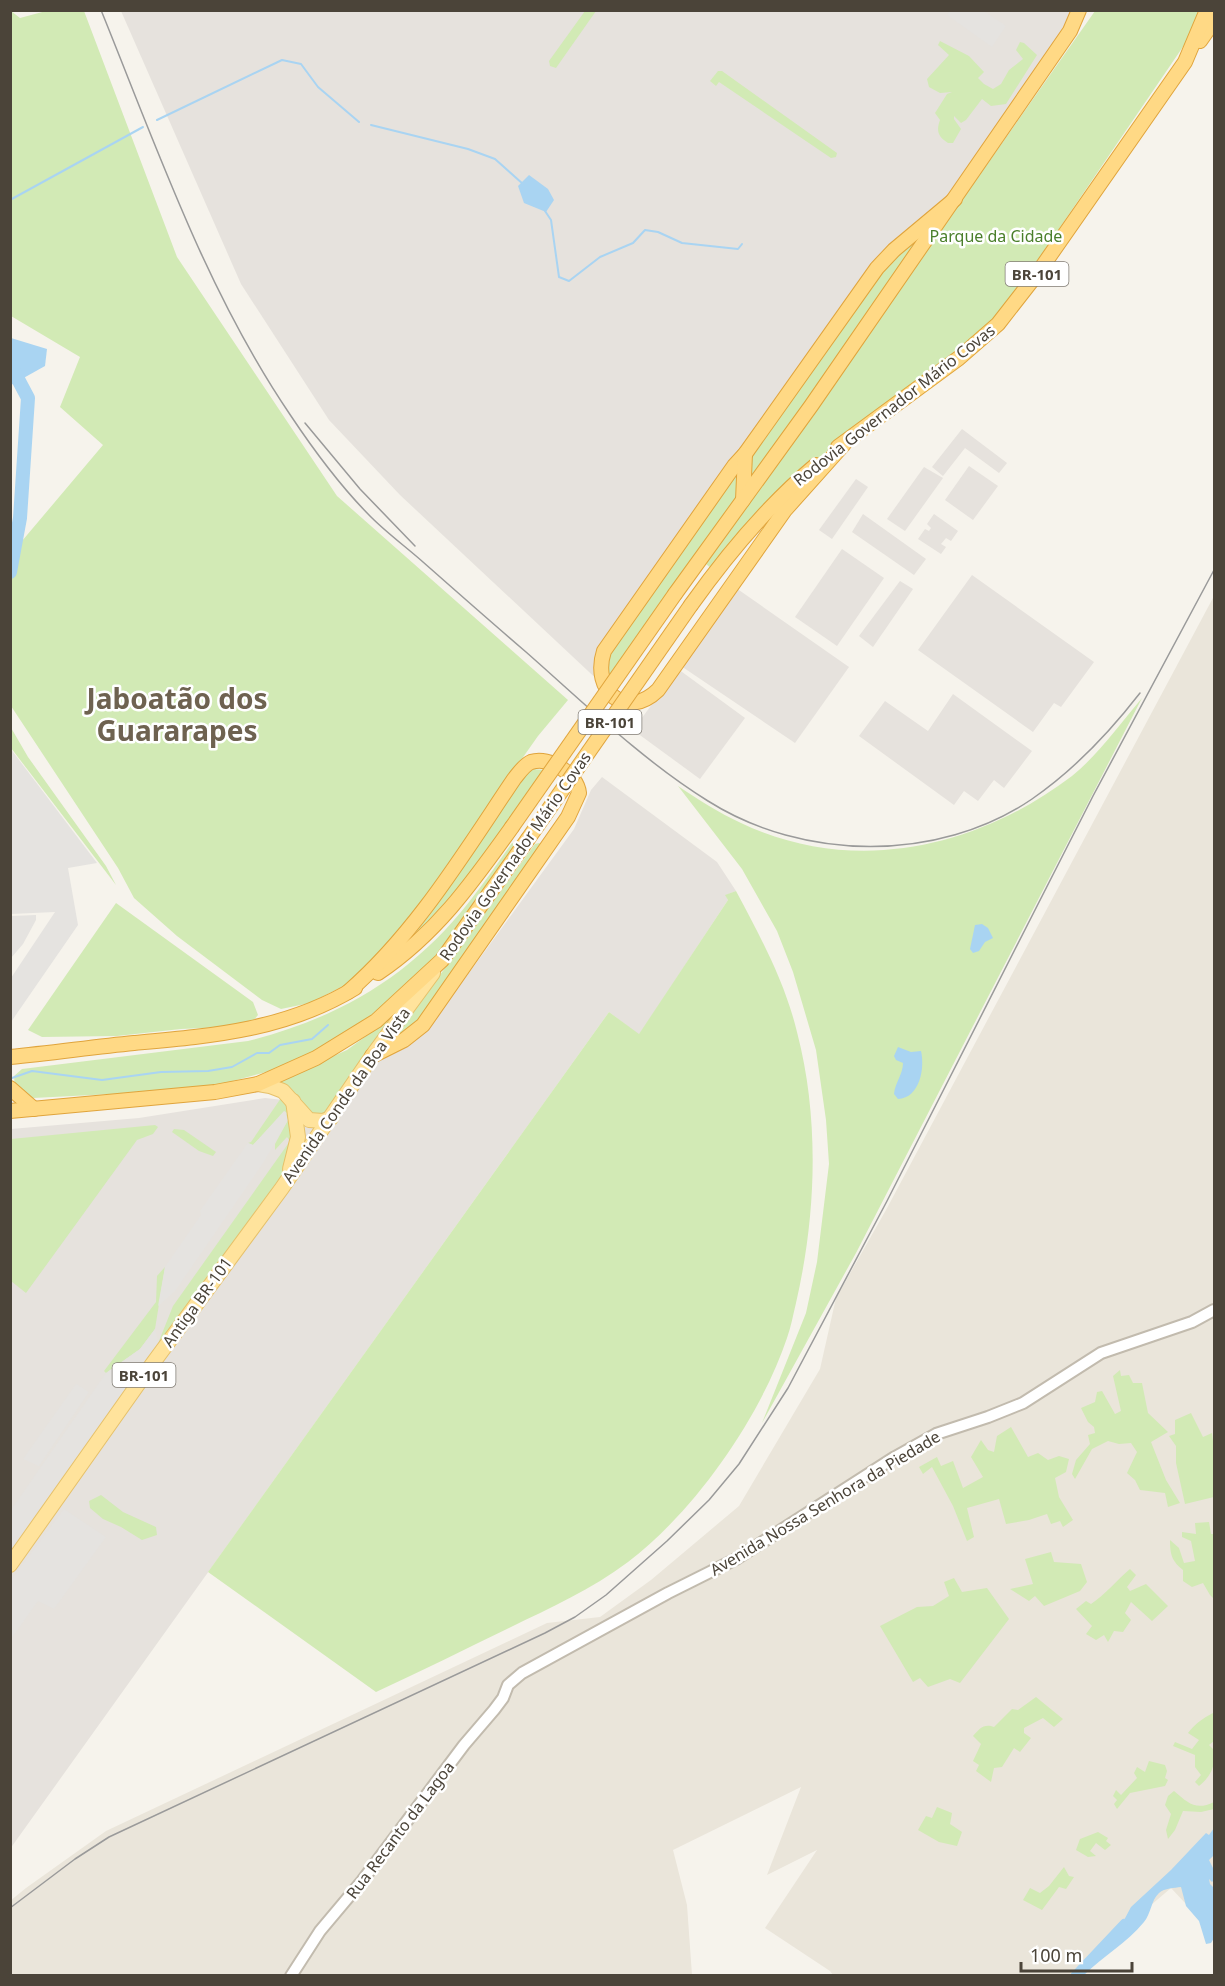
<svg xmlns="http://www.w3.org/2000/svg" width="1225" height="1986" font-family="'Noto Sans',sans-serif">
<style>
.residential{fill:#eae5da}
.industrial{fill:#e6e2dd}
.green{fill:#d2eab5}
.parking{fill:#e5e3e0}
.water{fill:#a9d4f2}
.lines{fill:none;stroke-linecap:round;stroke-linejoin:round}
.stream{stroke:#a9d4f2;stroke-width:2}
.canal{stroke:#a9d4f2;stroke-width:8}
.river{stroke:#a9d4f2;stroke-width:14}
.tertiary-casing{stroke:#c2bbae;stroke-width:14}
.primary-casing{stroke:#e6c16a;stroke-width:16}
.trunk-casing{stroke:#e0a43c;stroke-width:16}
.tertiary{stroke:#fff;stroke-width:10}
.primary{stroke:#ffe39c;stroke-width:14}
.trunk{stroke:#ffd985;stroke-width:14}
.tram{stroke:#9a9a9a;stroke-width:1.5}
.trunk-bridge-casing{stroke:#e0a43c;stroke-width:16;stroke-linecap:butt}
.trunk-bridge{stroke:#ffd985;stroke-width:14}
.labels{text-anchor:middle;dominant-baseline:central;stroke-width:5;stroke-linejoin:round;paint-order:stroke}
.shield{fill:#fff;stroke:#817c74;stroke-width:1.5}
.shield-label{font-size:15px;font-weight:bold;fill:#4b4439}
.park-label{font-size:16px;fill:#4a7f2a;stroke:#fff}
.street-label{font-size:16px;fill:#4b4439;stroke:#fff}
.town-label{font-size:28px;font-weight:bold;fill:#6e6250;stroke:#fff}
</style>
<rect width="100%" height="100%" fill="#f6f3ec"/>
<path class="residential" d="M1214,596V1934L1171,1888L1069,1975H833L830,1971L765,1928L817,1850L767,1875L801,1787L673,1850L687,1905L692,1975H11L10,1901L26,1888L106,1831L547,1623L600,1617L651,1580L739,1506L820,1369L836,1298L886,1210Z"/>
<g class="industrial">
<path d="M121,11H1076L1011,117L604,686L400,495L329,420L241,284Z"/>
<path d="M962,429L1007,463L999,473L965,448L943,476L932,467Z"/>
<path d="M969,466L998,486L973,520L945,500Z"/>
<path d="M924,467L943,478L905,531L887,519Z"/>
<path d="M856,479L868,487L832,539L819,530Z"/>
<path d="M863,514L926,559L914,575L852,532Z"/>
<path d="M934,514L958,531L951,541L946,538L941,544L946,547L941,554L918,539L925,529L929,531L931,528L927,524Z"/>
<path d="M842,549L884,578L837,646L795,617Z"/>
<path d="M972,575L1094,662L1061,707L1054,703L1033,732L918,650Z"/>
<path d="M900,581L913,589L873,647L859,636Z"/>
<path d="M736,588L849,667L795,743L681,666Z"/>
<path d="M678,669L745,718L700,779L633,730Z"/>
<path d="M953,694L1032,751L1004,788L994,780L978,801L964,791L954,805L859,736L885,701L928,731Z"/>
<path d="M602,777L717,862L736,891L726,895L728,900L639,1035L609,1012L10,1849L11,1129L139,1118L265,1098L293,1101L431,1025L574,829L591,790Z"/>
</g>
<g class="green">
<path d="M11,11L20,18L46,11H84L177,257L337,496L568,700L538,736L385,953L362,974L347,984L310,1003L281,1009L262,1000L177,936L134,898L118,868L11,706V554L103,445L60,407L80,357L11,316Z"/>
<path d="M585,11H596L556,68L550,66L549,61Z"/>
<path d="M1095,11H1213L1191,35L1033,267L1001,310L986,327L960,349L796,475L712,569L706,564Z"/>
<path d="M940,41L969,56L984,72L978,78L984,84L993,89L1001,84L1009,70L1023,59L1016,50L1020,42L1024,43L1037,55L1006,104L991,106L982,99L966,120L961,123L954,116V119L961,129L953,143H948C938,137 936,131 940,120L935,113L947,94L952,92L940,93L929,87L927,79L949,55L938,45Z"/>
<path d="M718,71H722L837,153L836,157L831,158L719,82L716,86L710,81Z"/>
<path d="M955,199L607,683L604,660L877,268Z"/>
<path d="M1142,698L856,1253L762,1423L806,1313L817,1262L829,1164L826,1120L816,1050L793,972L777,931L742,869L678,786C699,800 719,813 741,823C853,876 976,849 1072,776C1098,755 1120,724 1142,698Z"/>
<path d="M10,726L28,757L106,866L116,885L11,748Z"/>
<path d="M533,769L545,770L466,880L416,937L403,946L526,772Z"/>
<path d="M512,843L518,846L431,966L367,1023L285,1067L218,1085L152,1092L33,1098H29L15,1089L14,1076L22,1069L248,1041C339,1018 411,976 469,902C484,883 498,863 512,843Z"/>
<path d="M539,843L542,845L418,1023L392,1041L535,844Z"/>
<path d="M736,891C760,936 785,982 797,1032C820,1120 816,1216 796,1303C793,1315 791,1327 787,1338C760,1418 695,1511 628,1562C592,1589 550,1608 511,1627C466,1649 421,1671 376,1692L208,1572L609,1012L639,1034L728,900L725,895Z"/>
<path d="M116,903L253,1002L258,1015L253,1021L225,1027L181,1029L117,1036L42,1037L28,1030Z"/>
<path d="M399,1012L325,1113L309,1114L294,1093L279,1083L278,1081L347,1050Z"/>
<path d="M281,1098H284L295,1130L287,1168L161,1343L159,1341L173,1306L290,1141L287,1137L275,1150V1144L288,1120L285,1111L253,1145L248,1143L251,1142Z"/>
<path d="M155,1125L158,1127L153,1134L137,1140L26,1293L11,1281V1139Z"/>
<path d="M174,1129L184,1130L216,1152L213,1156L199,1151L172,1132Z"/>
<path d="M165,1267L155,1329L140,1349L106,1373L104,1371L156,1302L157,1276Z"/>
<path d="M1120,1370L1121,1376L1129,1375L1133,1383H1142L1148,1413L1168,1432L1151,1442L1166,1480L1180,1503L1168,1507L1165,1493L1140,1490L1135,1480L1127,1473L1137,1452L1131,1443L1119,1444L1108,1441L1092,1449L1075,1479L1072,1474L1076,1460L1090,1444L1088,1435L1095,1433L1094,1427L1088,1422L1081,1408L1095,1402L1097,1392L1102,1391L1115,1414L1121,1411L1113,1376Z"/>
<path d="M1191,1413L1203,1437L1212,1433L1214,1449V1497L1185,1504L1176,1463V1446L1169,1436L1175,1434V1420Z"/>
<path d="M1011,1427L1028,1457L1038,1453L1048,1460L1059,1456L1069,1459L1066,1472L1055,1478L1059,1497L1073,1520L1063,1527L1060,1521L1051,1524L1047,1514L1029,1520L1006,1524L999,1499L967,1508L974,1537L967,1541L953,1506L932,1467L923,1474L919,1467L937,1457L941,1466L953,1461L963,1488L983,1477L971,1457L981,1440L988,1450L994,1452L997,1436Z"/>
<path d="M101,1495L123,1512L156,1527L157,1535L142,1540L121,1527L103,1519L90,1508L89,1501Z"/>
<path d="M1209,1522L1211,1534H1214V1599L1210,1595L1203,1583L1192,1587L1183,1581V1570C1172,1561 1170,1555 1170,1540L1179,1548L1184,1563L1195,1561L1191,1541L1182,1537V1532L1196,1534L1195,1523Z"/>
<path d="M1051,1552L1054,1562L1081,1564L1087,1582L1080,1591L1044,1606L1035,1596L1029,1601L1010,1589L1033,1584L1025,1559Z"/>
<path d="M1130,1569L1136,1575L1127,1587L1130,1591L1146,1584L1168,1606L1152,1621L1131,1602L1125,1613L1131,1620L1123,1632L1114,1631L1108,1642L1104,1635L1096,1640L1086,1634L1092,1626L1076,1609L1086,1601L1091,1604C1105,1595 1117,1580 1130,1569Z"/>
<path d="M954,1578L962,1592L987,1588L1009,1619L960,1683L950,1679L928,1687L920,1678L913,1682L880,1626L917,1607L933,1606L949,1596L944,1582Z"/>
<path d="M1036,1697L1063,1719L1054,1727L1043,1718L1024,1728V1733L1031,1738L1020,1752L1014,1748L1002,1767L994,1768L991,1782L976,1771L979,1765L973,1761L981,1744L973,1736C979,1729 984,1723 994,1727L1012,1709L1018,1710Z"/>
<path d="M1213,1713L1214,1714V1741L1209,1745L1214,1750C1215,1767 1212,1775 1199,1786L1195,1782L1201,1775L1195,1767V1755L1173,1746L1175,1742L1192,1749L1199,1740L1188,1733C1195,1724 1203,1718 1213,1713Z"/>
<path d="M1149,1761L1165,1765L1167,1771L1165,1778L1168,1780L1165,1786L1130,1793L1117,1809L1114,1804L1117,1800L1113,1796L1116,1790L1121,1795L1137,1778L1134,1773L1137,1767L1145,1772Z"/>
<path d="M1174,1791C1188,1803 1196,1811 1214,1802V1809L1201,1812L1183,1811L1175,1830L1168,1839L1166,1830L1171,1814L1165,1805L1168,1796Z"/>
<path d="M937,1807L952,1813L950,1824L962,1832L957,1846L939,1842L918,1830L926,1816L932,1818Z"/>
<path d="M1098,1832L1108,1838L1106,1841L1111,1845L1105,1850L1096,1843L1090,1851L1096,1856L1088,1857L1076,1850L1080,1839Z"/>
<path d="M1064,1867L1069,1876L1074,1877L1066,1889L1059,1887L1042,1910L1023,1900L1030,1888L1040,1893L1049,1886Z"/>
</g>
<g class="parking">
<path d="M950,11H984L1006,26L992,47L947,15Z"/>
<path d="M10,748L97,863L68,868L78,925L11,1022V978L55,912L11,914Z"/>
<path d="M36,915V920L23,944L11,958V916Z"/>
<path d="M284,1111L287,1113L286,1116L288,1120L263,1163L175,1291L158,1306L165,1267L201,1215L200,1211L248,1143L253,1145Z"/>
<path d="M155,1329L159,1345L11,1558V1510L106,1373L140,1349Z"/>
<path d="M76,1384L89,1392L39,1466L23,1459Z"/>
<path d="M64,1509L106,1537L54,1609L38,1601L11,1639V1580Z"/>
</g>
<g class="water">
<path d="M529,175L548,189L554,200L546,212L524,203L518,186Z"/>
<path d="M11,338L47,349L45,366L11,385Z"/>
<path d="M982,924L988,928L993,938L985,942L979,951L973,953L970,949L975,925Z"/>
<path d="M898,1047L911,1052L921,1051C925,1068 920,1098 898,1099L894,1094C895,1083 903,1074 903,1063L896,1060L894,1056Z"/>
<path d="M1214,1828V1855L1209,1860L1214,1870V1880L1212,1882L1209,1879L1210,1884L1214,1888V1938L1211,1943L1206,1944L1199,1921L1186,1906L1181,1887C1174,1888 1165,1888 1159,1893C1151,1900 1151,1914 1144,1922C1127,1943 1103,1956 1084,1975H1072L1115,1937L1131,1907L1171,1870L1206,1833L1209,1835Z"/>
</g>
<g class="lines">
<g class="stream">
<path d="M157,120L282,60L301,64L318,87L359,122"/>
<path d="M371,125L468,149L495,159L523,184"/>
<path d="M10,200L143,127"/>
<path d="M545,211L551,220L559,277L569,281L600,257L633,243L645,230L658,232L682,243L738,249L742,244"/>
<path d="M12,1078L32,1071L102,1080L161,1072L208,1071L232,1067L257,1053H269L280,1045L312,1039L328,1025"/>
</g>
<path class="canal" d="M1074,1976L1124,1923"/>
<path class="river" d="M10,364L28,398L20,518L10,572"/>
<defs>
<path id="tertiary" d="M291,1976L320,1931L362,1881L464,1745L494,1710L503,1698L508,1685L522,1673L668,1593L736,1559L895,1457L936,1434L988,1417L1023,1403L1101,1353L1192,1322L1214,1310"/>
<g id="primary">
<path d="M258,1084L270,1086L283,1091L309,1120L323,1121L331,1118"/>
<path d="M290,1169L298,1137L293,1101"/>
<path d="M10,1565L153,1363L282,1188L372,1056L433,973"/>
</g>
<g id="trunk">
<path d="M1200,41L1214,21"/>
<path d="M844,444L785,510L658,690C626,721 591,691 604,651L734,466L745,454L877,268L894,250L955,199"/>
<path d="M838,447L959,358L998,324L1037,274L1185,62L1207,10"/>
<path d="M743,500L745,454"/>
<path d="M675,594L811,406L1070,31L1079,10"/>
<path d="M691,605C728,553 767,506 816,465"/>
<path d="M378,973C436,934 472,883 512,827"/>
<path d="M348,992C416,933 464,853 514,779C519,773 524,765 531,762C550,756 577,774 579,793L568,817L423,1025L404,1040L372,1056"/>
<path d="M10,1057C52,1053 93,1047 134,1043C212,1036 286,1030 355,988"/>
<path d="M10,1088L34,1109"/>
<path d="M10,1111L215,1092L258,1084L316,1058L376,1021L442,960L528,839"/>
</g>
</defs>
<use href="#tertiary" class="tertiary-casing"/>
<use href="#primary" class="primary-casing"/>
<use href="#trunk" class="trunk-casing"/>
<use href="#tertiary" class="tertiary"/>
<use href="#primary" class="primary"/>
<use href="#trunk" class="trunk"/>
<g class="tram">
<path d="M101,10C157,148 207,293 291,416C315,452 341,487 371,517C387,533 406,547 423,562C457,592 491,622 526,652C584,703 642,760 708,801C803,861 938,863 1032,799C1074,770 1109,733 1140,693"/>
<path d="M305,423L360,489L415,546"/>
<path d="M10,1908L75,1859L109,1837L545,1633L575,1617L606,1595L667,1541L709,1500L739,1464L788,1388L887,1201L1093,796L1214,570"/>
</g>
<defs>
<g id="trunk-bridge">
<path d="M512,827L675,594"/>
<path d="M528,839L691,605"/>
</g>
</defs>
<use href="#trunk-bridge" class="trunk-bridge-casing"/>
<use href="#trunk-bridge" class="trunk-bridge"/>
</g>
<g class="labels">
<g class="shield">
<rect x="1005.5" y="262" width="63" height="24" rx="4.5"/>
<rect x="578.5" y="710" width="63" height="24" rx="4.5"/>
<rect x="112.5" y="1363" width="63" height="24" rx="4.5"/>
</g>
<g class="shield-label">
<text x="1037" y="274">BR-101</text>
<text x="610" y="722">BR-101</text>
<text x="144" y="1375">BR-101</text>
</g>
<g class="park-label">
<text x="996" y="236">Parque da Cidade</text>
</g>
<g class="street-label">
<text transform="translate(894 405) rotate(-38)">Rodovia Governador Mário Covas</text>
<text transform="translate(515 856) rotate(-55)">Rodovia Governador Mário Covas</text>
<text transform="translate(346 1095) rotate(-55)">Avenida Conde da Boa Vista</text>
<text transform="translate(197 1302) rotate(-54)">Antiga BR-101</text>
<text transform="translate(825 1503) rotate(-31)">Avenida Nossa Senhora da Piedade</text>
<text transform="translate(400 1830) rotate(-53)">Rua Recanto da Lagoa</text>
</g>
<g class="town-label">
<text x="177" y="698">Jaboatão dos<tspan x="177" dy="32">Guararapes</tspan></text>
</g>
</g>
<rect width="1225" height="1986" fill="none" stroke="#4b4439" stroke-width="24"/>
<path d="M1021 1962v9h111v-9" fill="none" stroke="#4b4439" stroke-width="3"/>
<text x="1030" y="1962" font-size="18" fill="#4b4439" stroke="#ffffff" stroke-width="4.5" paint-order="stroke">100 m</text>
</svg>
